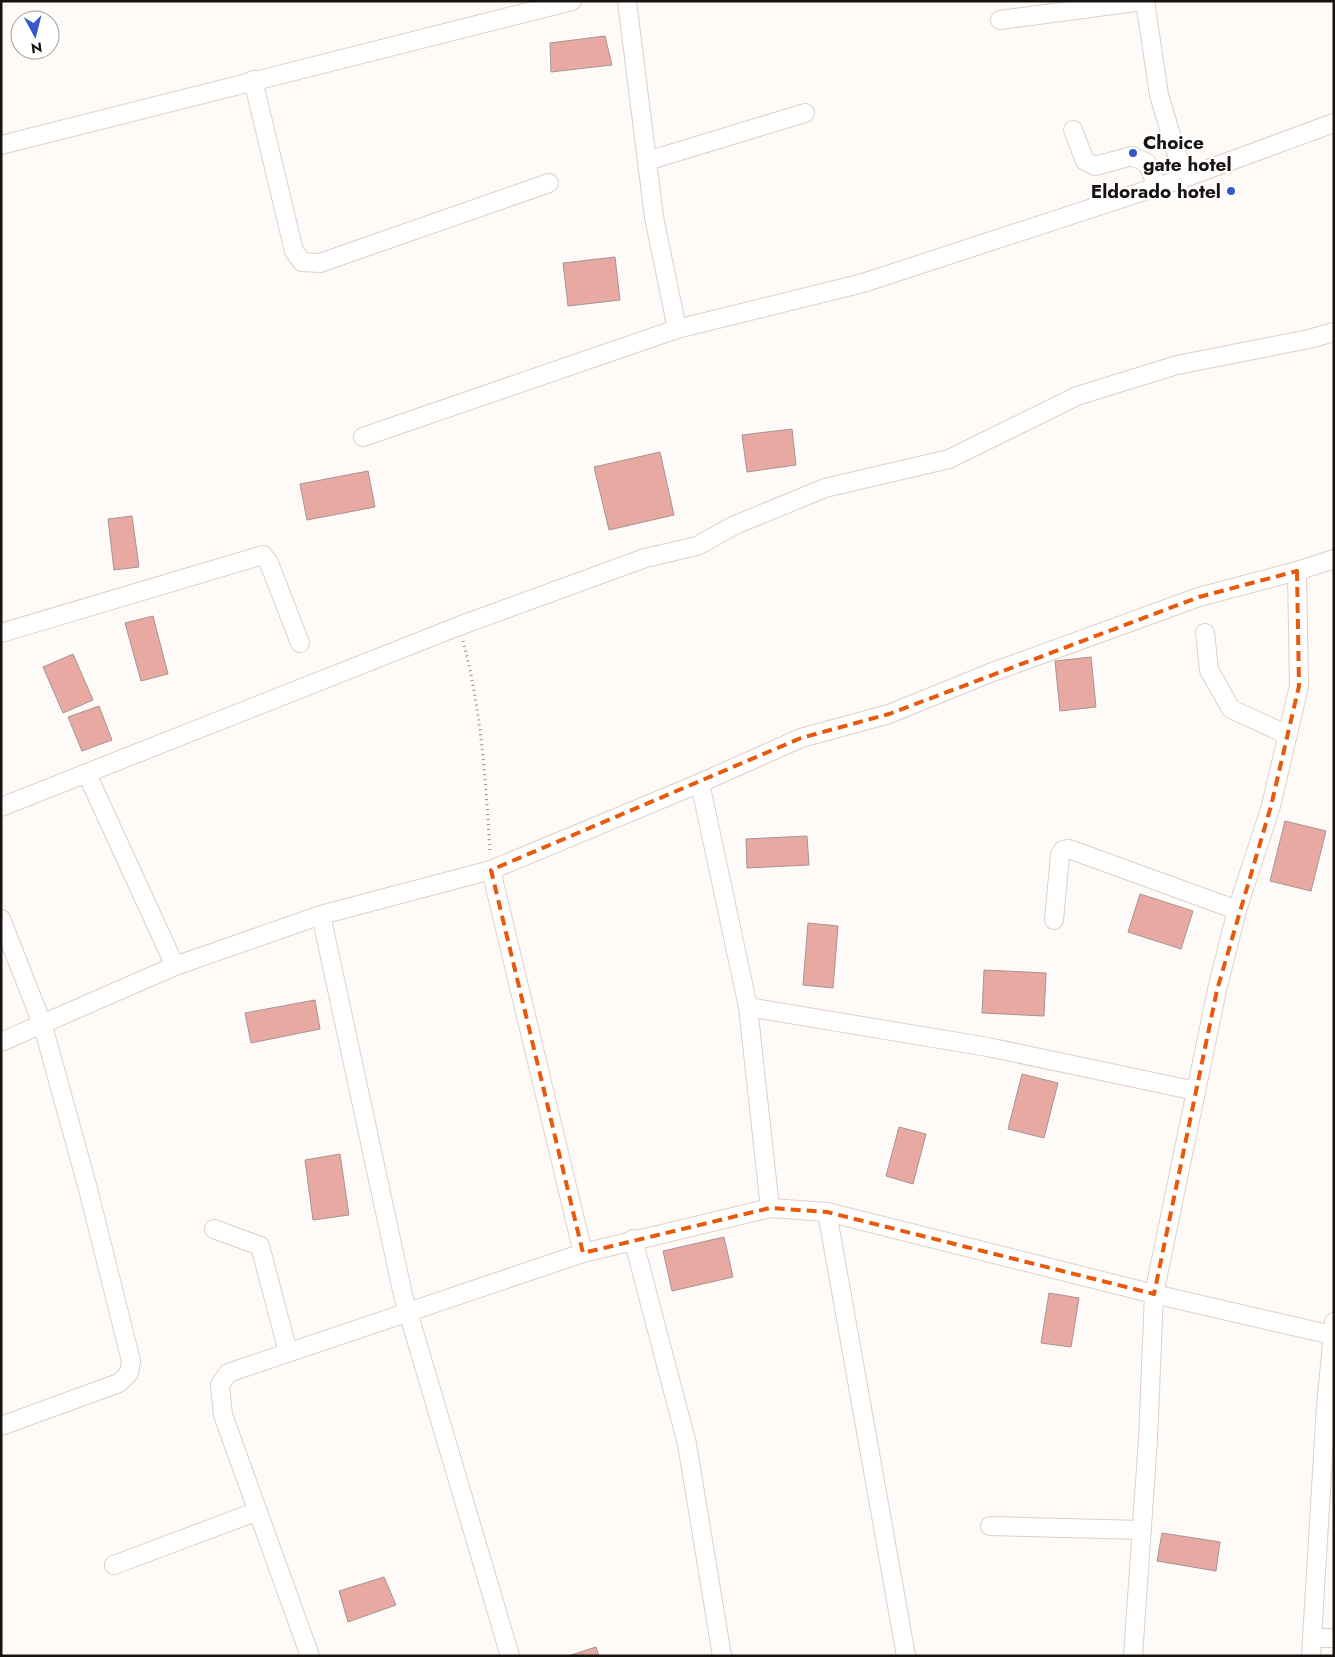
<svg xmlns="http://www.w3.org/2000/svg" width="1335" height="1657" font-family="Jost,sans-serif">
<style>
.building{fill:#e9a9a3;stroke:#a59493}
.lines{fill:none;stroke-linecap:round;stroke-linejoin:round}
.minor-casing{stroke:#ded0c7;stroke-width:20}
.path{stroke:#928e8b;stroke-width:3;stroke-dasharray:1 4;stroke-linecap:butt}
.minor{stroke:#fff;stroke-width:18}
.marked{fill:none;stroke:#e8590c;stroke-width:4;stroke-dasharray:10 6;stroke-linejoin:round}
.poi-dot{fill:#3558c9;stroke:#fff;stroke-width:2}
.labels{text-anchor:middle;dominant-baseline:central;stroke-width:4.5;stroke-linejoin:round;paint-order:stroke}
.poi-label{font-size:19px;font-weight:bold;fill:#181310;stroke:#fff;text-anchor:start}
</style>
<rect width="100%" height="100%" fill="#fdfaf8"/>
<g class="building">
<path d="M605,36L612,65L551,72L550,43Z"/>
<path d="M615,257L620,300L568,306L563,263Z"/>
<path d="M792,429L796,465L747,472L742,435Z"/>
<path d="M660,452L674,515L609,530L594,467Z"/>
<path d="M368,471L375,507L307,520L300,484Z"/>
<path d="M132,516L139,567L114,570L108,519Z"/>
<path d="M153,616L168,674L141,681L125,623Z"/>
<path d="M73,654L93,700L63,713L43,667Z"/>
<path d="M1091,657L1096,707L1060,711L1055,661Z"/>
<path d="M99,706L112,740L82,751L68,717Z"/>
<path d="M1285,821L1326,831L1311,891L1270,881Z"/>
<path d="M807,836L809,865L747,868L746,839Z"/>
<path d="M1140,894L1193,911L1181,949L1128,932Z"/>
<path d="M808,923L838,926L833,988L803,985Z"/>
<path d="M984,970L1046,973L1044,1016L982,1013Z"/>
<path d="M315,1000L320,1029L251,1043L245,1013Z"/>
<path d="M1022,1074L1058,1083L1044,1138L1008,1129Z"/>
<path d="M899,1127L926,1134L913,1184L886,1176Z"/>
<path d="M340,1154L349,1215L313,1220L305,1160Z"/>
<path d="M724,1237L733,1277L672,1291L663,1251Z"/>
<path d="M1049,1293L1079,1298L1071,1347L1041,1343Z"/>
<path d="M1162,1533L1220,1542L1216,1571L1157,1561Z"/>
<path d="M384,1577L396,1605L348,1622L339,1591Z"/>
<path d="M596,1647L599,1656H568Z"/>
</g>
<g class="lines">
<defs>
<g id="minor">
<path d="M627,1L654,217L677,329"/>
<path d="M1145,1L1159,95L1184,178"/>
<path d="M1000,20L1143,1"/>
<path d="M253,80L294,251L302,262L320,263L549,183"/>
<path d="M1073,130L1085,161L1095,166L1132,156L1147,163L1157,186"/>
<path d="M1,145L572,1"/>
<path d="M647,161L805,113"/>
<path d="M363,437L677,329L863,283L1184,178L1334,123"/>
<path d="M1,633L263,555L269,563L300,643"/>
<path d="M1205,633L1209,670L1231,709L1288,735"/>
<path d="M87,774L175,966"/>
<path d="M1,807L459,626L645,558L697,546L735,525L825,488L949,459L1077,396L1177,365L1309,339L1334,332"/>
<path d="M491,870L583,1253"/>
<path d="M321,915L403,1295L510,1656"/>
<path d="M1,919L43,1026L88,1189L131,1361L129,1373L119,1383L1,1426"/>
<path d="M1054,920L1060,855L1063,850L1069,849L1237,910"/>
<path d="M748,1007L988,1047L1196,1091"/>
<path d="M1,1042L175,966L321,915L491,870L700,783"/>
<path d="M770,1208L748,1007L700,783L801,738L889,714L990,673L1199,597L1297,571L1334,559"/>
<path d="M827,1212L906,1656"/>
<path d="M214,1229L260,1246L288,1352"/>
<path d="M633,1239L687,1444L722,1656"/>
<path d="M990,1526L1142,1530"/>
<path d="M114,1565L258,1511"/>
<path d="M1312,1638H1334"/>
<path d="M310,1656L223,1415L220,1385L228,1373L583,1253L770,1208L827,1212L1154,1294L1332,1335"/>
<path d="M1133,1656L1148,1439L1154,1294L1217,990L1237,910L1271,806L1299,686L1297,571"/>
<path d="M1311,1656L1326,1406L1334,1322"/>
</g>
</defs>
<use href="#minor" class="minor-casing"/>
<path class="path" d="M463,641C481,707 486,783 490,852"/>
<use href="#minor" class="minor"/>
</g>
<path class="marked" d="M1297,571L1299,686L1271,806L1217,990L1154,1294L827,1212L770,1208L583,1253L491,870L801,738L889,714L1199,597Z"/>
<g class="poi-dot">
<circle cx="1133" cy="153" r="5"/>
<circle cx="1231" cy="191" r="5"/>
</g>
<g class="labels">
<g class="poi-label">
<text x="1143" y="142">Choice<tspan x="1143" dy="22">gate hotel</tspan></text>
<text x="1221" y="191" text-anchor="end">Eldorado hotel</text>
</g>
</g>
<rect width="1335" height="1657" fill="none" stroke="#181310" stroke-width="5"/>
<g transform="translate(35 35) rotate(173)"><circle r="24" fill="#ffffff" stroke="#a3a19f"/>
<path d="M0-4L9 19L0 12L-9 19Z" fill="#3558c9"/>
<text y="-8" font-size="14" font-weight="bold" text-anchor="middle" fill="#181310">N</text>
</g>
</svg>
